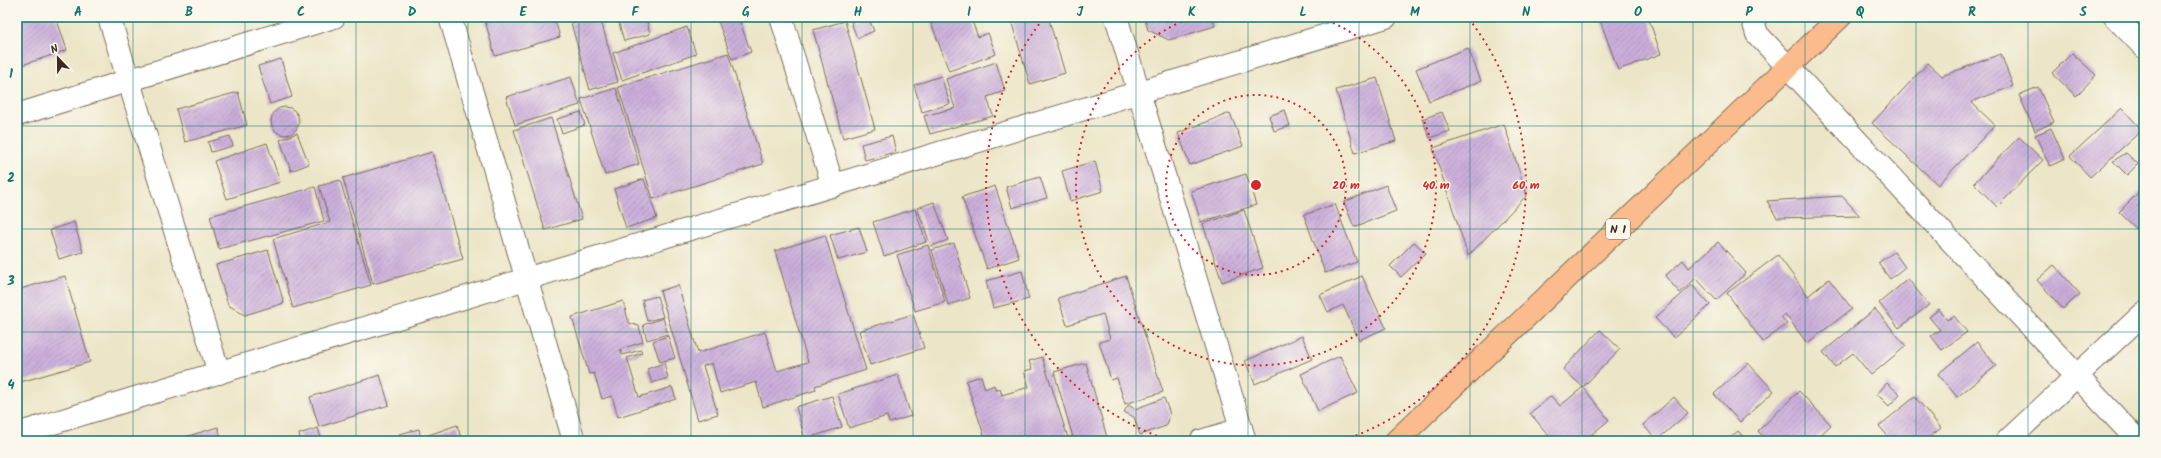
<svg xmlns="http://www.w3.org/2000/svg" width="2161" height="458" font-family="Kalam,sans-serif">
<style>
.building{fill:url(#building-hatch)}
.lines{fill:none;stroke-linecap:round;stroke-linejoin:round}
.minor-casing{stroke:#796b59;stroke-width:24}
.highway-casing{stroke:#796b59;stroke-width:24}
.minor{stroke:#fff;stroke-width:22}
.highway{stroke:#fbbb8c;stroke-width:22}
.grid{fill:none;stroke:#0f766e;stroke-width:1;stroke-opacity:0.55}
.ring{fill:none;stroke:#d62828;stroke-width:2;stroke-dasharray:2 4}
.labels{text-anchor:middle;dominant-baseline:central;stroke-width:3;stroke-linejoin:round;paint-order:stroke}
.shield{fill:#fbf7ec;stroke:#75685c;stroke-width:1}
.shield-label{font-size:12px;font-weight:bold;fill:#3b2a1e}
.centre{fill:#d62828;stroke:#fbf7ec;stroke-width:2}
.ring-label{font-size:12px;text-anchor:middle;font-weight:bold;fill:#d62828;stroke:#fbf7ec;stroke-width:3;stroke-linejoin:round;paint-order:stroke}
.neatline{fill:none;stroke:#0f766e;stroke-width:1.5}
.grid-label{font-size:13px;text-anchor:middle;font-weight:bold;fill:#0f766e}
</style>
<defs>
<pattern id="building-hatch" width="6" height="6" patternUnits="userSpaceOnUse"><rect width="6" height="6" fill="#cbafdb"/><path d="M-1 1l2-2M0 6l6-6M5 7l2-2" fill="none" stroke="#a68fb1"/></pattern>
</defs>
<rect width="100%" height="100%" fill="#fbf7ec"/>
<filter id="ink" filterUnits="userSpaceOnUse"><feTurbulence type="fractalNoise" baseFrequency=".025" numOctaves="2"/><feDisplacementMap in="SourceGraphic" scale="8" xChannelSelector="R" yChannelSelector="G"/><feConvolveMatrix kernelMatrix="1 2 1 2 8 2 1 2 1" color-interpolation-filters="sRGB"/></filter>
<filter id="wash" filterUnits="userSpaceOnUse"><feTurbulence type="fractalNoise" baseFrequency=".012" numOctaves="4" result="noise"/><feDisplacementMap in="SourceGraphic" scale="16" xChannelSelector="R" yChannelSelector="G"/><feGaussianBlur stdDeviation="0.9" result="paint"/><feColorMatrix in="noise" values="0 0 0 0 0 0 0 0 0 0 0 0 0 0 0 0 0 1.4 0 .05"/><feComposite in="paint" operator="in"/></filter>
<g filter="url(#wash)">
<rect width="100%" height="100%" fill="#ece5c7"/>
<g id="blocks">
<g class="building">
<path d="M17,17H56L67,50L22,65L17,51Z"/>
<path d="M484,17H562L555,20L560,37L495,56Z"/>
<path d="M590,17H600L618,82L590,90L571,23Z"/>
<path d="M628,17H646L650,34L624,41L618,20Z"/>
<path d="M721,17H738L751,52L732,59L717,18Z"/>
<path d="M863,17H868L874,31L857,38L851,22Z"/>
<path d="M929,17H983L972,21L978,37L988,33L996,54L949,71Z"/>
<path d="M1010,17H1048L1065,73L1030,84Z"/>
<path d="M1144,17H1212L1215,26L1169,40L1148,30Z"/>
<path d="M1599,17H1648L1661,54L1618,70Z"/>
<path d="M845,21L875,129L843,138L813,30Z"/>
<path d="M687,27L696,54L622,80L613,53Z"/>
<path d="M1468,48L1481,81L1429,101L1416,69Z"/>
<path d="M728,53L763,164L653,199L618,87Z"/>
<path d="M2072,53L2096,75L2076,96L2052,73Z"/>
<path d="M2001,54L2013,86L1971,102L1995,125L1938,185L1872,123L1928,63L1942,76Z"/>
<path d="M281,59L292,97L270,104L258,66Z"/>
<path d="M996,62L1005,91L987,97L993,116L930,134L924,116L955,108L946,79Z"/>
<path d="M941,76L950,104L922,112L914,85Z"/>
<path d="M571,77L580,105L515,125L506,97Z"/>
<path d="M1377,78L1396,141L1355,153L1336,90Z"/>
<path d="M2038,87L2054,122L2035,131L2019,95Z"/>
<path d="M616,88L639,164L605,175L581,99Z"/>
<path d="M238,92L247,125L185,142L176,109Z"/>
<circle cx="285" cy="121" r="14"/>
<path d="M2122,108L2142,130L2090,177L2070,156Z"/>
<path d="M1285,110L1290,126L1274,131L1269,116Z"/>
<path d="M581,112L585,125L562,133L557,119Z"/>
<path d="M1442,112L1450,131L1430,138L1422,119Z"/>
<path d="M1230,113L1243,146L1190,165L1178,133Z"/>
<path d="M551,118L582,219L545,230L514,130Z"/>
<path d="M1504,124L1527,195L1468,256L1433,148Z"/>
<path d="M2051,128L2065,159L2050,166L2035,135Z"/>
<path d="M297,133L309,164L291,171L280,140Z"/>
<path d="M230,136L233,146L211,152L208,142Z"/>
<path d="M892,136L896,152L865,160L861,144Z"/>
<path d="M2019,137L2043,160L1997,207L1974,183Z"/>
<path d="M267,143L280,182L227,199L214,161Z"/>
<path d="M432,152L463,259L373,284L343,178Z"/>
<path d="M2126,153L2138,164L2127,175L2113,161Z"/>
<path d="M1095,161L1103,191L1070,201L1062,171Z"/>
<path d="M1246,174L1256,205L1201,222L1191,191Z"/>
<path d="M1040,177L1047,198L1012,208L1006,187Z"/>
<path d="M644,179L657,218L626,228L614,189Z"/>
<path d="M340,180L371,285L293,308L273,239L330,222L319,186Z"/>
<path d="M1386,185L1396,211L1354,227L1344,202Z"/>
<path d="M995,186L1019,258L987,269L962,197Z"/>
<path d="M315,187L324,221L219,249L210,216Z"/>
<path d="M2144,187V228L2140,232L2119,212Z"/>
<path d="M1842,196L1860,216L1777,218L1767,201Z"/>
<path d="M934,202L948,240L931,246L917,208Z"/>
<path d="M1335,204L1357,262L1325,273L1304,215Z"/>
<path d="M915,209L926,242L884,256L873,222Z"/>
<path d="M1244,210L1263,268L1222,282L1203,224Z"/>
<path d="M74,222L83,252L59,259L50,230Z"/>
<path d="M859,227L867,252L838,260L830,235Z"/>
<path d="M825,235L866,370L815,386L816,390L763,407L756,382L720,393L712,363L703,366L718,414L698,420L660,291L678,285L698,353L765,332L777,371L808,362L775,251Z"/>
<path d="M1414,242L1426,253L1401,277L1390,266Z"/>
<path d="M1718,242L1746,273L1716,300L1696,278L1680,293L1665,276L1683,260L1689,268Z"/>
<path d="M954,243L970,298L948,305L932,250Z"/>
<path d="M928,245L945,302L915,311L897,255Z"/>
<path d="M268,250L284,303L245,315L228,305L216,265Z"/>
<path d="M1894,252L1905,267L1890,279L1878,263Z"/>
<path d="M1778,255L1808,296L1829,279L1852,309L1807,343L1785,314L1781,317L1787,324L1763,342L1727,293Z"/>
<path d="M2054,265L2080,294L2063,309L2037,280Z"/>
<path d="M1022,271L1029,299L993,308L986,281Z"/>
<path d="M65,276L90,362L17,383V290Z"/>
<path d="M1126,276L1163,392L1125,404L1117,378L1111,380L1099,342L1110,339L1103,314L1067,325L1058,298Z"/>
<path d="M1362,276L1386,328L1359,340L1343,305L1328,312L1320,295Z"/>
<path d="M1908,279L1929,305L1899,328L1879,303Z"/>
<path d="M1692,285L1710,305L1674,338L1655,318Z"/>
<path d="M657,296L663,317L647,321L642,300Z"/>
<path d="M623,301L629,323L639,326L643,342L620,349L622,355L641,350L642,353L627,358L639,397L672,387L676,399L618,417L612,396L602,399L594,373L589,374L572,317Z"/>
<path d="M1875,309L1906,346L1871,375L1853,353L1835,367L1823,352Z"/>
<path d="M1939,309L1947,320L1954,316L1967,332L1942,350L1931,336L1940,330L1929,317Z"/>
<path d="M913,314L924,348L870,365L859,331Z"/>
<path d="M663,318L668,334L647,340L643,325Z"/>
<path d="M1600,330L1620,349L1583,387L1563,369Z"/>
<path d="M668,336L675,358L660,362L653,341Z"/>
<path d="M1302,336L1312,359L1255,384L1245,361Z"/>
<path d="M1977,342L1996,366L1957,397L1938,374Z"/>
<path d="M1340,356L1358,393L1318,411L1301,374Z"/>
<path d="M1042,357L1069,441H986L966,381L981,376L985,389L994,385L996,391L1000,389L1002,395L1029,387L1024,371L1032,369L1029,361Z"/>
<path d="M664,363L668,378L652,383L647,369Z"/>
<path d="M1086,363L1108,441H1074L1054,372Z"/>
<path d="M1748,363L1774,391L1740,422L1714,394Z"/>
<path d="M380,375L389,405L319,427L310,397Z"/>
<path d="M898,375L911,416L889,423L887,416L849,428L838,394Z"/>
<path d="M1887,383L1900,394L1889,406L1877,394Z"/>
<path d="M1583,387L1609,420L1592,434L1598,441H1553L1530,413L1551,396L1560,406Z"/>
<path d="M1799,391L1831,425L1814,441H1767L1758,431Z"/>
<path d="M832,396L842,427L805,439L796,407Z"/>
<path d="M1674,397L1688,413L1657,440L1643,425Z"/>
<path d="M1915,397L1941,428L1925,441H1892L1879,426Z"/>
<path d="M1164,398L1170,414L1168,422L1166,426L1140,435L1134,417L1124,412L1128,405L1135,409Z"/>
<path d="M457,425L462,441H427L426,436Z"/>
<path d="M218,427L222,441H172Z"/>
<path d="M318,428L322,441H301L299,434Z"/>
<path d="M419,429L421,441H401L399,434Z"/>
<path d="M1738,431L1747,441H1727Z"/>
</g>
</g>
</g>
<g filter="url(#ink)">
<use href="#blocks" fill-opacity="0" stroke="#796b59" stroke-width="1"/>
<g class="lines">
<defs>
<g id="minor">
<path d="M109,17L219,373"/>
<path d="M450,17L574,441"/>
<path d="M781,17L833,186"/>
<path d="M1116,17L1245,441"/>
<path d="M1752,17L1757,34L2138,441"/>
<path d="M2115,17L2144,47"/>
<path d="M17,115L334,17"/>
<path d="M17,434L1386,17"/>
<path d="M1201,441L1241,429"/>
<path d="M2007,441L2144,313"/>
</g>
<path id="highway" d="M1396,441L1840,17"/>
</defs>
<use href="#minor" class="minor-casing"/>
<use href="#highway" class="highway-casing"/>
<use href="#minor" class="minor"/>
<use href="#highway" class="highway"/>
</g>
</g>
<path class="grid" d="M133,17V441M245,17V441M356,17V441M468,17V441M579,17V441M691,17V441M802,17V441M913,17V441M1025,17V441M1136,17V441M1248,17V441M1359,17V441M1470,17V441M1582,17V441M1693,17V441M1805,17V441M1916,17V441M2028,17V441M17,126H2144M17,229H2144M17,332H2144"/>
<g class="ring">
<circle cx="1256" cy="185" r="90"/>
<path d="M1322 18A180 180 0 1 1 1190 18"/>
<path d="M1168 440A270 270 0 0 1 1043 19M1469 19A270 270 0 0 1 1344 440"/>
</g>
<g class="labels">
<rect class="shield" x="1606" y="219" width="24" height="20" rx="3"/>
<g class="shield-label">
<text x="1618" y="229">N 1</text>
</g>
</g>
<circle cx="1256" cy="185" r="6" class="centre"/>
<g class="ring-label">
<text x="1346" y="189">20 m</text>
<text x="1436" y="189">40 m</text>
<text x="1526" y="189">60 m</text>
</g>
<rect width="2161" height="458" fill="none" stroke="#fbf7ec" stroke-width="44"/>
<g transform="translate(58 58) rotate(338)" stroke="#fbf7ec" stroke-width="3" paint-order="stroke">
<path d="M0-3L7 15L0 10L-7 15Z" fill="#3b2a1e"/>
<text y="-6" font-size="11" font-weight="bold" text-anchor="middle" fill="#3b2a1e">N</text>
</g>
<rect x="22" y="22" width="2117" height="414" class="neatline"/>
<g class="grid-label">
<text x="78" y="16">A</text>
<text x="189" y="16">B</text>
<text x="301" y="16">C</text>
<text x="412" y="16">D</text>
<text x="523" y="16">E</text>
<text x="635" y="16">F</text>
<text x="746" y="16">G</text>
<text x="858" y="16">H</text>
<text x="969" y="16">I</text>
<text x="1080" y="16">J</text>
<text x="1192" y="16">K</text>
<text x="1303" y="16">L</text>
<text x="1415" y="16">M</text>
<text x="1526" y="16">N</text>
<text x="1638" y="16">O</text>
<text x="1749" y="16">P</text>
<text x="1860" y="16">Q</text>
<text x="1972" y="16">R</text>
<text x="2083" y="16">S</text>
<text x="11" y="78">1</text>
<text x="11" y="182">2</text>
<text x="11" y="285">3</text>
<text x="11" y="389">4</text>
</g>
</svg>
